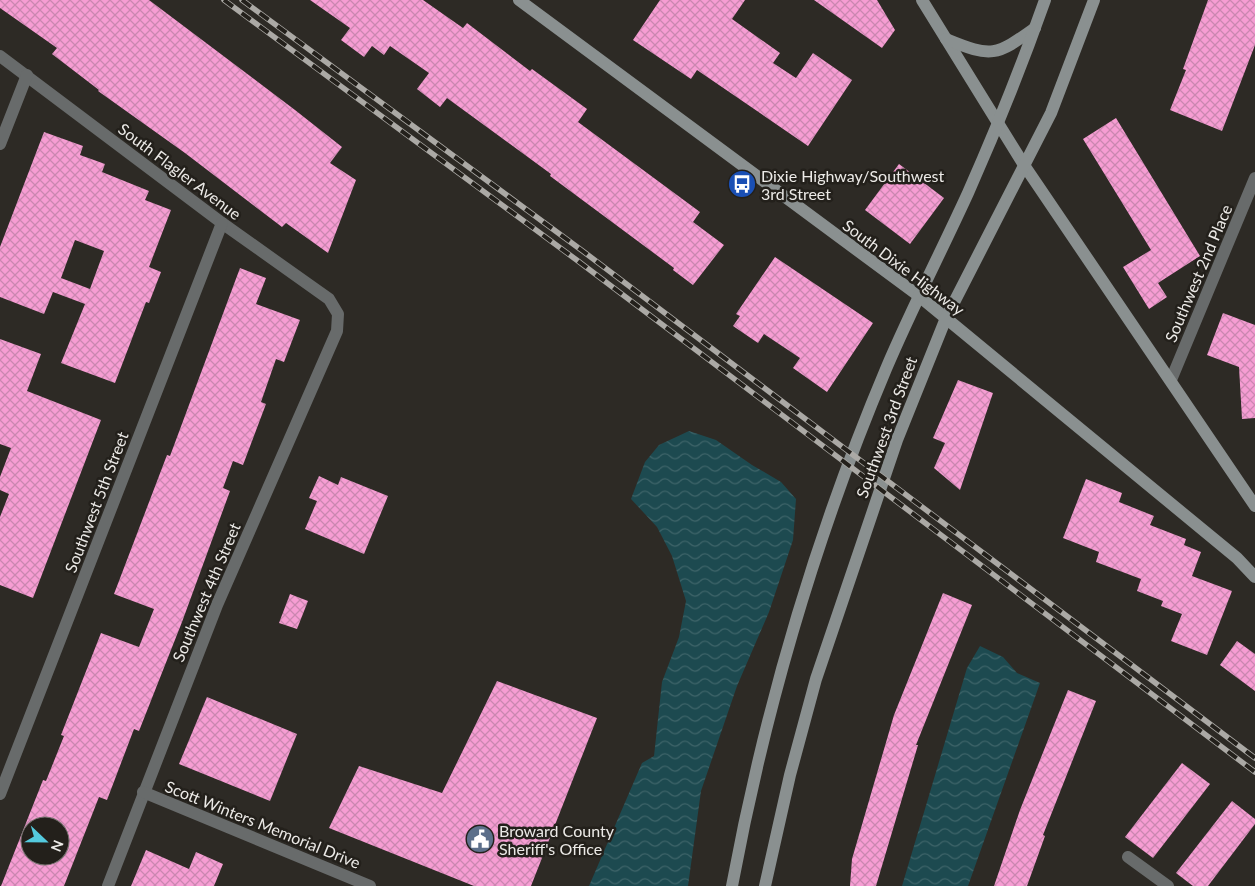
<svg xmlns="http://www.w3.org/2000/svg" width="1255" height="886" font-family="Lato,sans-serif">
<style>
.water{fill:url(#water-waves)}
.building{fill:url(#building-cross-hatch);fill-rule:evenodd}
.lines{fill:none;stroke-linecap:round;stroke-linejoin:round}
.street{stroke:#686b6b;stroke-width:12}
.secondary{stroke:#8a9090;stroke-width:12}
.rail-casing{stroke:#aba9a5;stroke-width:5.5}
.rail{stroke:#23201b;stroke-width:4;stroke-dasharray:11;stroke-linecap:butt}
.labels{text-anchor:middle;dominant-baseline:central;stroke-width:5;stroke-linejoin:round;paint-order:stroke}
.street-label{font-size:16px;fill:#eceae7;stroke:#23201b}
.poi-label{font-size:16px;fill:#eceae7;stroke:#23201b;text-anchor:start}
</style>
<defs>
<pattern id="water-waves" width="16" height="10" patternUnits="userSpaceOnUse" patternTransform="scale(1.25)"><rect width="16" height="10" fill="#1d4a50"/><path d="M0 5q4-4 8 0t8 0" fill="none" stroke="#3e6469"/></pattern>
<pattern id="building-cross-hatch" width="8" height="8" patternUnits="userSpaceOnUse" patternTransform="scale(1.25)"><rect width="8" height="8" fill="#f69dd3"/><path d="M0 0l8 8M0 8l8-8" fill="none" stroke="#ca87b0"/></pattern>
</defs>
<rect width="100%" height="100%" fill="#2d2a25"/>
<g class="water">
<path d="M689,431L716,440L752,465L781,482L796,499L793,540L769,612L737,686L701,791L688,886H589L642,763L654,756L662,682L679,637L686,601L672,556L657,527L631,499L645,462L659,445Z"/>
<path d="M980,646L1003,657L1017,673L1040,683L968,886H902L967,668Z"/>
</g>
<g class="building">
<path d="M0,0H149L295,110L342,147L330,163L356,180L328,253L286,223L282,227L185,153L98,91L99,90L52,54L57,48L0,8Z"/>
<path d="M310,0H423L463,28L467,23L530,71L532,69L587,109L578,122L700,212L693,222L724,245L693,285L673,270L674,268L550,176L551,174L447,98L440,107L417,89L429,73L390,46L384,55L372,46L364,57L341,40L350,28Z"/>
<path d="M660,0H745L732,19L780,53L773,63L796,78L813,53L852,80L808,146L697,70L691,79L633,40Z"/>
<path d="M814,0H877L895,30L882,48Z"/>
<path d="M1208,0H1255V45L1222,131L1170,110L1186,70L1183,69Z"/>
<path d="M1116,118L1200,256L1158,283L1167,297L1149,309L1123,267L1151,250L1083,139Z"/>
<path d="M44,132L83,146L80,155L105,164L102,172L149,191L145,200L171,210L149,267L161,272L149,303L146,302L115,383L61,363L85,304L53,292L44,314L0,297V247ZM75,240L104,251L90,289L61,278Z"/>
<path d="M899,164L944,198L910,244L865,210Z"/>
<path d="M775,257L873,323L827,392L793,368L800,358L764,334L758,343L733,326L740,316L736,314Z"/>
<path d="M240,268L266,278L256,304L300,320L284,362L276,359L261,402L266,404L243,465L233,461L223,488L230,491L182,622L139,731L134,729L107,800L99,797L64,886H1L43,780L46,781L64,736L61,735L101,633L139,647L154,609L114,594L167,455L170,456ZM30,826H60V856H30Z"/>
<path d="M1223,313L1255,325V418L1242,419L1239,367L1207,355Z"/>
<path d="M0,339L41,354L27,391L101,420L33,598L0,585V517L9,494L0,490V477L11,448L0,444Z"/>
<path d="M958,380L993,393L960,490L934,468L945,443L933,438Z"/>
<path d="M319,476L338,485L341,477L388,496L364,554L305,529L317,501L309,498Z"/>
<path d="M1086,479L1122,493L1119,502L1154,516L1150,525L1186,539L1184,545L1201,552L1192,576L1232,591L1207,655L1171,641L1182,614L1161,606L1163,601L1137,591L1141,579L1096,562L1099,552L1063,538Z"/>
<path d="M943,593L972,605L916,745H918L876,886H850L852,859L894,715Z"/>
<path d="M290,594L308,601L297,629L279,623Z"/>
<path d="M1237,641L1255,654V691L1220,665Z"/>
<path d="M497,681L597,718L531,886H474L329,828L359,766L442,793Z"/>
<path d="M1068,690L1096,701L1043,835L1045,836L1027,886H994L1020,810Z"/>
<path d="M207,697L297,734L270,801L179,764Z"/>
<path d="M1182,763L1210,784L1153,858L1125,837Z"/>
<path d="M1232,801L1255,819V824L1208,886H1193L1176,873Z"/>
<path d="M146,850L189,869L196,852L223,864L214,886H131Z"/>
</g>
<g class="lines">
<g class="street">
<path d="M0,56L222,223L329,299L338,314L337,331L217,605L108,886"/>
<path d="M0,144L27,75"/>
<path d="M1171,380L1255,178"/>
<path d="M143,792L370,886"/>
<path d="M0,794L222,223"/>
<path d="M1128,857L1168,886"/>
</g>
<g class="secondary">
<path d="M519,0L919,296L1237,558L1255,577"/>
<path d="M922,0L1024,165L1255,506"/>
<path d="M946,39C992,58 996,56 1035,28"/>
<path d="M732,886C765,709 816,535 886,369C911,310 941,252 968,193C996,130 1022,65 1045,0"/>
<path d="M765,886L790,775L816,679L897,440L946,318L1051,113L1094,0"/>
</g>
<defs>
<g id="rail">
<path d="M224,0L578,261L1255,772"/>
<path d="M242,0L584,252L1255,758"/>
</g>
</defs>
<use href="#rail" class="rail-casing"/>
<use href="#rail" class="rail"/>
</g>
<defs>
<symbol id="bus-disc" viewBox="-11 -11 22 22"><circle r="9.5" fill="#1a4fb4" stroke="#23201b"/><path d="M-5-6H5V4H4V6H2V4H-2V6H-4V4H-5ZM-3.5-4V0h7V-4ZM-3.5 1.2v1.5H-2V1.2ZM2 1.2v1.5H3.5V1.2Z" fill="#fff"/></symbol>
<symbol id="civic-disc" viewBox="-11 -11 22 22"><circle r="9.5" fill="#5c6f8a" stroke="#23201b"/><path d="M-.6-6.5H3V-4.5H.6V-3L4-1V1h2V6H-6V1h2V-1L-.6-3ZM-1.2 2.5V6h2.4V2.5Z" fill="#fff"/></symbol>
</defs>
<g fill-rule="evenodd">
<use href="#bus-disc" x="726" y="168" width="32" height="32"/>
<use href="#civic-disc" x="464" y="823" width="32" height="32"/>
</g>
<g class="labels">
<g class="street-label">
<text transform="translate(180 171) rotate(37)">South Flagler Avenue</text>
<text transform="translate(904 267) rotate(37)">South Dixie Highway</text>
<text transform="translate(1198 273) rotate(-67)">Southwest 2nd Place</text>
<text transform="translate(886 427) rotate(-70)">Southwest 3rd Street</text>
<text transform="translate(96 502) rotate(-69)">Southwest 5th Street</text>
<text transform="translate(206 592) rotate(-67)">Southwest 4th Street</text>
<text transform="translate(263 824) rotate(22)">Scott Winters Memorial Drive</text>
</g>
<g class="poi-label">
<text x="761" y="175">Dixie Highway/Southwest<tspan x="761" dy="18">3rd Street</tspan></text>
<text x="499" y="830">Broward County<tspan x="499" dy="18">Sheriff's Office</tspan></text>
</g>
</g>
<g transform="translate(45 841) rotate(112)"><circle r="24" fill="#23201b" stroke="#73716d"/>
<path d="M0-4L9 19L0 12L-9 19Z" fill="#54cade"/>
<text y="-8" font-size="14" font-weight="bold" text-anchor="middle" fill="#eceae7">N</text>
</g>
</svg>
